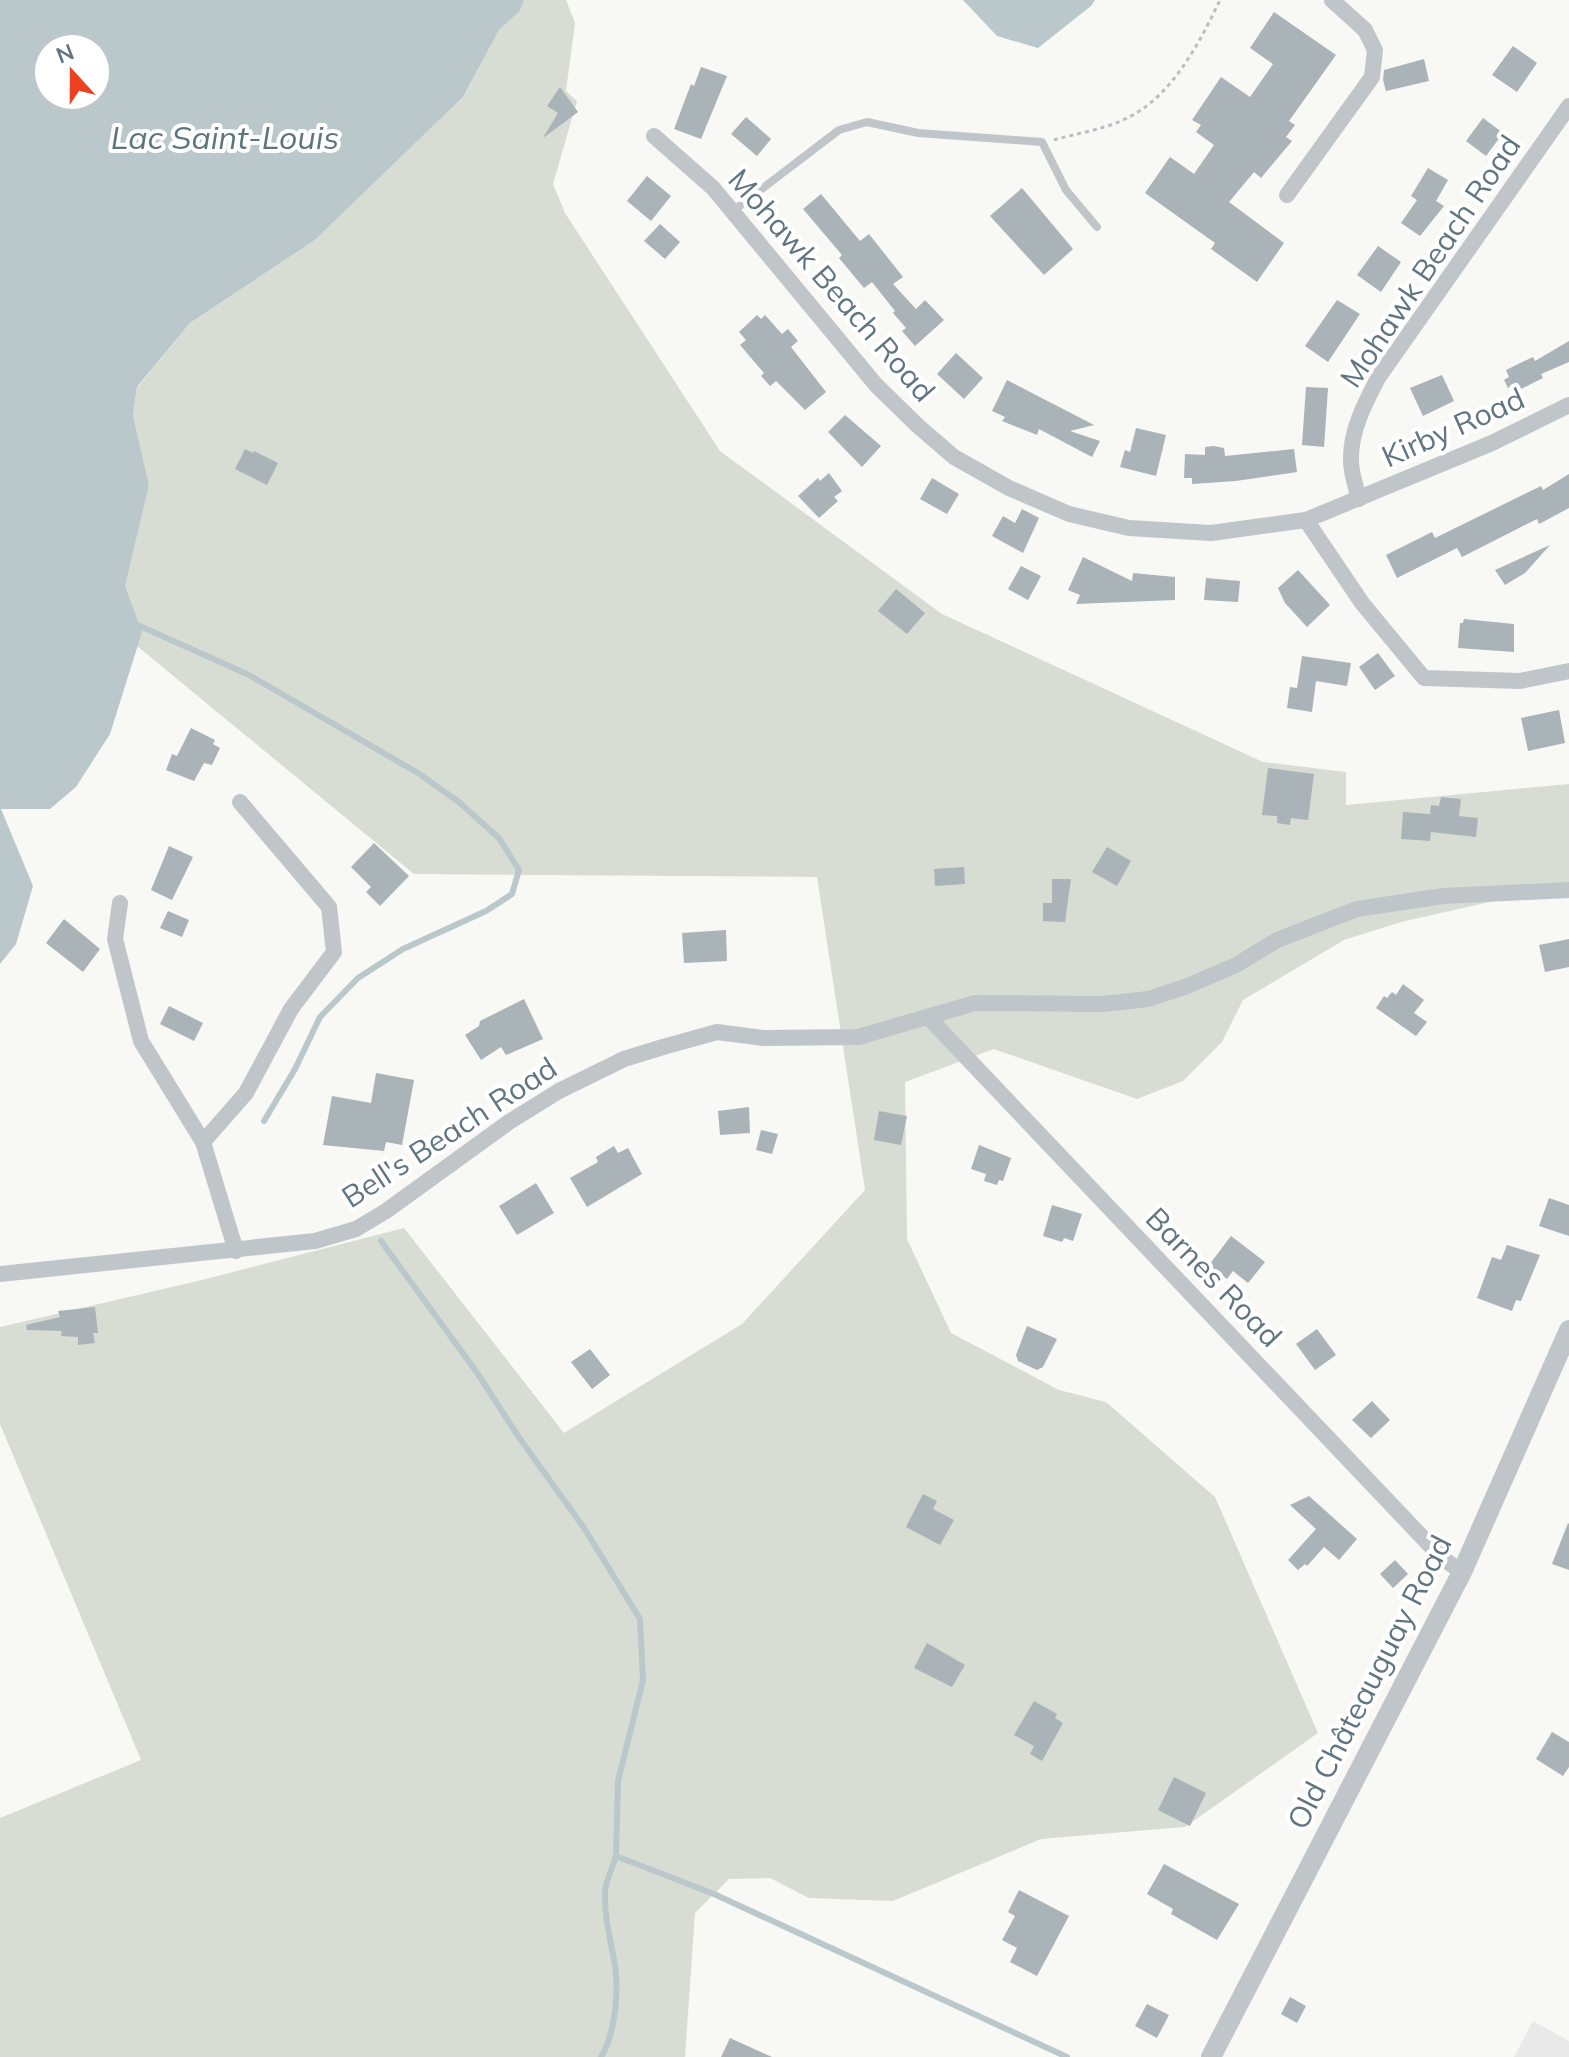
<svg xmlns="http://www.w3.org/2000/svg" width="1569" height="2057" font-family="Mulish,sans-serif">
<style>
.built{fill:#e8e9e8}
.green{fill:#d8ddd3}
.water{fill:#bac8cc;fill-rule:evenodd}
.lines{fill:none;stroke-linecap:round;stroke-linejoin:round}
.stream{stroke:#bac8cc;stroke-width:6}
.building{fill:#a9b3b8}
.path{stroke:#babec0;stroke-width:3;stroke-dasharray:4 4;stroke-linecap:butt}
.service{stroke:#c0c5c9;stroke-width:8}
.minor{stroke:#c0c5c9;stroke-width:16}
.tertiary{stroke:#c0c5c9;stroke-width:20}
.labels{text-anchor:middle;dominant-baseline:central;stroke-width:8;stroke-linejoin:round;paint-order:stroke}
.street-label{font-size:30px;fill:#617581;stroke:#fff}
.water-label{font-size:32px;font-style:italic;fill:#5c767c;stroke:#fff}
</style>
<rect width="100%" height="100%" fill="#f8f8f4"/>
<path class="built" d="M1533,2021L1569,2041V2057H1514Z"/>
<path class="green" d="M524,0H566L575,23L566,91L577,101L553,184L565,213L720,451L942,614L1263,762L1346,772V805L1569,784V884L1401,922L1344,940L1243,1000L1222,1042L1183,1081L1137,1099L994,1049L905,1082L907,1239L951,1333L1059,1390L1106,1402L1215,1497L1318,1733L1185,1827L1041,1839L893,1901L809,1898L770,1878L729,1879L695,1913L685,2057H0V1818L141,1760L0,1424V1327L202,1280L404,1228L564,1433L742,1324L865,1190L817,877L414,874L137,646L142,632L124,586L149,485L133,415L137,388L190,323L315,240L463,97L499,30L520,11Z"/>
<g class="water">
<path d="M0,0H524L520,11L499,30L463,97L315,240L190,323L137,387L133,415L149,485L125,586L142,632L110,734L76,787L50,809H1L33,886L16,944L0,964ZM96,48V96H48V48Z"/>
<path d="M963,0H1095L1091,6L1038,48L997,36Z"/>
</g>
<g class="lines">
<g class="stream">
<path d="M140,626L249,675L418,773L459,802L499,838L519,870L512,894L486,911L403,949L358,978L320,1017L295,1069L264,1121"/>
<path d="M381,1241L478,1374L518,1436L584,1528L640,1619L643,1680L618,1781L616,1856L714,1894L1067,2057"/>
<path d="M601,2057C615,2034 619,1992 615,1966C611,1941 604,1917 605,1891C606,1880 613,1867 616,1856"/>
</g>
</g>
<g class="building">
<path d="M1274,12L1336,55L1289,121L1295,125L1286,137L1292,141L1261,178L1254,172L1229,202L1284,243L1257,282L1211,249L1215,243L1145,193L1170,157L1194,174L1214,145L1196,132L1201,125L1192,120L1221,77L1250,97L1273,64L1250,48Z"/>
<path d="M1513,46L1537,63L1517,92L1492,75Z"/>
<path d="M1424,59L1429,81L1386,91L1383,80L1384,70Z"/>
<path d="M701,67L727,76L701,139L674,129L691,84L694,86Z"/>
<path d="M560,87L578,112L543,138L558,113L547,106Z"/>
<path d="M746,117L771,139L757,156L731,134Z"/>
<path d="M1483,118L1503,133L1486,156L1466,141Z"/>
<path d="M1428,168L1448,180L1436,201L1444,206L1420,236L1401,223L1417,200L1411,196Z"/>
<path d="M647,176L671,196L651,221L627,201Z"/>
<path d="M1022,188L1073,249L1044,275L990,216Z"/>
<path d="M821,194L860,241L869,234L903,277L893,284L916,309L925,300L944,320L915,346L902,331L906,328L893,313L895,311L872,282L864,288L839,258L842,255L803,209Z"/>
<path d="M660,224L680,242L665,259L644,241Z"/>
<path d="M1378,246L1401,262L1381,292L1357,275Z"/>
<path d="M1337,300L1360,314L1328,362L1305,346Z"/>
<path d="M757,315L761,319L765,315L782,334L788,329L798,341L791,347L826,392L805,410L776,381L770,386L761,376L764,373L740,345L746,340L739,332Z"/>
<path d="M1569,341V362L1541,374L1543,378L1517,391L1514,386L1508,388L1504,380L1509,377L1506,370L1533,357L1535,361Z"/>
<path d="M956,353L983,378L964,399L937,374Z"/>
<path d="M1442,375L1454,401L1423,416L1410,388Z"/>
<path d="M1007,380L1094,425L1070,431L1100,441L1092,457L1039,429L1037,435L1002,421L1005,417L992,411Z"/>
<path d="M1306,387L1328,388L1324,447L1302,445Z"/>
<path d="M845,415L881,446L862,467L828,432Z"/>
<path d="M1136,428L1166,435L1156,476L1120,467L1125,450L1130,452Z"/>
<path d="M1214,446L1224,448L1225,456L1294,449L1297,472L1236,481L1192,484V478H1184L1185,454L1205,455V447Z"/>
<path d="M245,449L253,453L254,451L278,463L267,485L235,469Z"/>
<path d="M829,473L842,491L834,497L838,501L819,518L798,496L818,478L820,481Z"/>
<path d="M1569,474V508L1539,524L1537,519L1462,557L1457,548L1397,578L1386,555L1432,532L1435,538L1541,486L1543,490Z"/>
<path d="M932,478L959,494L947,514L920,499Z"/>
<path d="M1022,509L1039,518L1023,553L992,536L1003,516L1015,523Z"/>
<path d="M1550,545L1525,573L1505,585L1495,570Z"/>
<path d="M1083,557L1132,581L1133,573L1175,577V600L1076,604L1080,595L1068,590Z"/>
<path d="M1021,566L1041,576L1028,600L1008,589Z"/>
<path d="M1298,570L1330,605L1307,627L1285,603L1278,588Z"/>
<path d="M1206,578L1240,581L1238,602L1204,600Z"/>
<path d="M896,589L925,613L907,634L878,611Z"/>
<path d="M1464,619L1514,624V652L1458,648L1460,623H1463Z"/>
<path d="M1378,653L1395,676L1375,690L1359,667Z"/>
<path d="M1302,656L1351,663L1347,686L1316,681L1312,712L1287,708L1290,687L1297,688Z"/>
<path d="M1559,710L1565,743L1528,751L1521,718Z"/>
<path d="M191,728L215,740L213,744L220,748L212,765L204,763L194,781L166,770L172,754L177,756Z"/>
<path d="M1268,768L1314,774L1308,820L1291,818L1290,825L1277,823V816L1262,815Z"/>
<path d="M1441,797L1461,799L1459,816L1478,818L1476,837L1431,832L1430,841L1401,839L1403,812L1430,814L1431,805L1439,806Z"/>
<path d="M374,843L409,876L380,906L366,892L371,887L351,867Z"/>
<path d="M169,846L193,857L172,900L151,890Z"/>
<path d="M1107,847L1131,861L1117,886L1092,872Z"/>
<path d="M964,867L965,884L935,886L934,869Z"/>
<path d="M1052,879H1071L1065,922L1043,921V903H1052Z"/>
<path d="M168,911L189,920L182,937L160,928Z"/>
<path d="M64,919L100,949L83,972L46,943Z"/>
<path d="M726,930L727,961L684,963L682,933Z"/>
<path d="M1569,939V967L1545,972L1539,945Z"/>
<path d="M1403,984L1424,1000L1414,1013L1427,1022L1416,1036L1376,1008L1384,996L1387,998L1392,992L1396,995Z"/>
<path d="M524,999L543,1039L506,1055L501,1047L481,1060L465,1035L479,1026L480,1021Z"/>
<path d="M169,1006L203,1023L194,1041L160,1024Z"/>
<path d="M376,1073L414,1080L402,1145L386,1142L384,1151L323,1145L332,1096L371,1103Z"/>
<path d="M749,1107L750,1133L720,1135L718,1111Z"/>
<path d="M879,1111L907,1116L901,1145L874,1140Z"/>
<path d="M761,1130L778,1134L772,1154L756,1150Z"/>
<path d="M979,1145L1011,1158L1003,1181L999,1180L997,1185L984,1181L986,1174L971,1169Z"/>
<path d="M614,1146L618,1153L628,1148L642,1174L587,1207L570,1178L598,1162L596,1157Z"/>
<path d="M536,1183L554,1213L517,1235L499,1206Z"/>
<path d="M1549,1198L1569,1205V1236L1539,1226Z"/>
<path d="M1052,1205L1082,1214L1073,1241L1064,1238L1062,1242L1043,1236Z"/>
<path d="M1231,1236L1265,1262L1248,1283L1233,1271L1227,1279L1209,1265Z"/>
<path d="M1507,1245L1540,1255L1521,1301L1516,1300L1512,1311L1477,1298L1492,1257L1501,1260Z"/>
<path d="M95,1307L98,1333H93L95,1343L78,1345V1337L61,1336L62,1331L27,1330L26,1325L60,1317L58,1311Z"/>
<path d="M1027,1326L1057,1339L1043,1367L1037,1370L1018,1361L1016,1355Z"/>
<path d="M1317,1329L1336,1355L1315,1370L1296,1344Z"/>
<path d="M590,1349L610,1375L592,1389L571,1362Z"/>
<path d="M1372,1401L1390,1420L1371,1438L1352,1420Z"/>
<path d="M923,1494L937,1501L933,1509L954,1520L940,1545L906,1527Z"/>
<path d="M1309,1496L1357,1539L1339,1560L1324,1547L1307,1566L1305,1564L1298,1570L1288,1560L1316,1529L1290,1505Z"/>
<path d="M1568,1523L1569,1524V1570L1552,1564Z"/>
<path d="M1395,1560L1408,1574L1393,1588L1380,1574Z"/>
<path d="M927,1643L965,1665L952,1687L914,1668Z"/>
<path d="M1034,1701L1057,1714L1055,1718L1063,1723L1042,1761L1030,1754L1034,1746L1014,1735Z"/>
<path d="M1552,1732L1569,1742V1767L1563,1776L1536,1759Z"/>
<path d="M1174,1777L1206,1793L1190,1826L1158,1810Z"/>
<path d="M1164,1864L1239,1904L1217,1940L1171,1914L1173,1909L1147,1894Z"/>
<path d="M1019,1890L1069,1916L1037,1976L1010,1962L1017,1948L1002,1940L1015,1916L1008,1912Z"/>
<path d="M1290,1997L1306,2006L1297,2023L1281,2014Z"/>
<path d="M1147,2004L1169,2015L1157,2038L1135,2026Z"/>
<path d="M730,2038L772,2057H721Z"/>
</g>
<g class="lines">
<path class="path" d="M1054,140C1077,133 1103,130 1125,119C1171,98 1199,44 1220,0"/>
<path class="service" d="M733,211L839,130L867,122L918,133L1042,142L1066,190L1097,227"/>
<g class="minor">
<path d="M654,136L713,188L876,385L918,426L954,457L1009,488L1069,514L1129,528L1211,533L1306,520L1492,443L1569,405"/>
<path d="M1287,195L1372,77L1375,50L1365,30L1332,0"/>
<path d="M1359,499C1356,487 1351,473 1351,461C1350,431 1365,403 1378,378L1569,106"/>
<path d="M1306,520L1362,603L1424,678L1520,681L1569,671"/>
<path d="M120,903L115,939L141,1041L203,1142L236,1251"/>
<path d="M929,1018L1442,1558L1462,1572"/>
<path d="M203,1142L246,1093L291,1009L334,952L329,907L240,802"/>
<path d="M0,1274L315,1241L356,1229L386,1211L509,1122L559,1091L624,1059L663,1047L717,1032L764,1038L858,1037L975,1003L1103,1004L1148,999L1185,987L1236,965L1277,940L1357,909L1443,896L1569,890"/>
</g>
<path class="tertiary" d="M1211,2057L1462,1572L1569,1330"/>
</g>
<g class="labels">
<g class="street-label">
<text transform="translate(1430 261) rotate(-56)">Mohawk Beach Road</text>
<text transform="translate(832 285) rotate(49)">Mohawk Beach Road</text>
<text transform="translate(1453 427) rotate(-24)">Kirby Road</text>
<text transform="translate(449 1132) rotate(-33)">Bell's Beach Road</text>
<text transform="translate(1214 1277) rotate(46)">Barnes Road</text>
<text transform="translate(1369 1682) rotate(-63)">Old Châteauguay Road</text>
</g>
<g class="water-label">
<text x="225" y="137">Lac Saint-Louis</text>
</g>
</g>
<g transform="translate(72 72) rotate(339)"><circle r="38" fill="#ffffff" stroke="#c0c8cd" stroke-width="2"/>
<path d="M0-6L14 30L0 20L-14 30Z" fill="#ed4120"/>
<text y="-12" font-size="22" font-weight="bold" text-anchor="middle" fill="#617581">N</text>
</g>
</svg>
